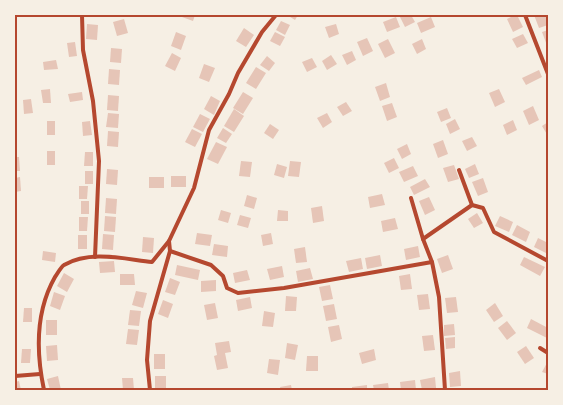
<svg xmlns="http://www.w3.org/2000/svg" width="563" height="405" font-family="'Space Grotesk',sans-serif">
<style>
.building{fill:#e6c5b7}
.lines{fill:none;stroke-linecap:round;stroke-linejoin:round}
.minor{stroke:#b5482f;stroke-width:4}
.neatline{fill:none;stroke:#b5482f;stroke-width:2}
</style>
<rect width="100%" height="100%" fill="#f6efe4"/>
<g class="building">
<path d="M183,15H195L193,21L182,17Z"/>
<path d="M287,15H298L295,20Z"/>
<path d="M399,15H411L415,22L405,27Z"/>
<path d="M515,15H517L523,27L513,32L507,19Z"/>
<path d="M534,15H546L548,25L539,28Z"/>
<path d="M396,17L400,27L387,32L383,22Z"/>
<path d="M431,17L435,27L421,33L417,23Z"/>
<path d="M124,19L128,33L117,36L113,22Z"/>
<path d="M281,21L290,25L285,35L276,30Z"/>
<path d="M87,24L98,25L97,40L86,39Z"/>
<path d="M336,24L339,34L329,38L325,27Z"/>
<path d="M244,28L254,35L246,47L236,41Z"/>
<path d="M548,30V48L542,32Z"/>
<path d="M176,32L186,36L181,50L171,46Z"/>
<path d="M275,32L285,37L280,46L270,41Z"/>
<path d="M523,34L528,43L517,48L512,39Z"/>
<path d="M367,38L373,51L363,56L357,42Z"/>
<path d="M388,39L395,53L385,58L378,44Z"/>
<path d="M422,39L426,49L417,54L412,44Z"/>
<path d="M75,42L77,56L69,57L67,43Z"/>
<path d="M111,48L122,49L121,63L110,62Z"/>
<path d="M352,51L356,60L347,65L342,55Z"/>
<path d="M172,53L181,58L175,71L165,66Z"/>
<path d="M331,55L337,64L327,70L322,61Z"/>
<path d="M267,56L275,63L269,71L260,65Z"/>
<path d="M312,58L317,67L307,72L302,62Z"/>
<path d="M56,60L58,69L44,70L43,62Z"/>
<path d="M204,64L215,68L209,82L199,78Z"/>
<path d="M256,67L266,73L256,89L246,83Z"/>
<path d="M109,69L120,70L119,85L108,84Z"/>
<path d="M539,70L542,77L526,85L522,78Z"/>
<path d="M386,83L390,97L380,101L375,87Z"/>
<path d="M50,89L51,103H43L41,90Z"/>
<path d="M499,89L505,102L495,107L489,93Z"/>
<path d="M82,92L83,100L70,102L68,94Z"/>
<path d="M243,92L253,98L243,114L233,108Z"/>
<path d="M108,95L119,96L118,111L107,110Z"/>
<path d="M211,96L220,101L214,115L204,109Z"/>
<path d="M31,99L33,113L24,114L23,100Z"/>
<path d="M346,102L352,111L343,116L337,107Z"/>
<path d="M392,103L397,117L387,121L382,106Z"/>
<path d="M533,106L539,120L529,125L523,111Z"/>
<path d="M447,108L451,118L441,122L437,112Z"/>
<path d="M234,109L244,116L234,132L224,126Z"/>
<path d="M108,113L119,114L118,128L106,127Z"/>
<path d="M327,113L332,122L323,128L317,118Z"/>
<path d="M200,114L210,119L203,132L193,127Z"/>
<path d="M455,119L460,129L450,134L446,124Z"/>
<path d="M513,120L517,130L507,135L503,125Z"/>
<rect x="47" y="121" width="8" height="14"/>
<path d="M90,121L92,135L83,136L82,122Z"/>
<path d="M548,122V136L542,126Z"/>
<path d="M270,124L279,130L273,139L264,133Z"/>
<path d="M223,128L232,134L226,143L217,138Z"/>
<path d="M192,129L202,134L195,147L185,142Z"/>
<path d="M108,131L119,132L118,147L107,146Z"/>
<path d="M472,137L477,146L467,151L462,141Z"/>
<path d="M443,140L448,154L438,158L433,144Z"/>
<path d="M216,142L227,147L218,164L207,159Z"/>
<path d="M407,144L411,154L402,159L397,149Z"/>
<rect x="47" y="151" width="8" height="14"/>
<path d="M85,152H93V166H84Z"/>
<path d="M15,157H19L20,171H15Z"/>
<path d="M394,158L399,168L389,173L384,163Z"/>
<path d="M241,161L252,162L250,177L239,176Z"/>
<path d="M290,161L301,162L299,177L288,176Z"/>
<path d="M277,164L287,167L284,178L274,175Z"/>
<path d="M475,164L479,174L469,178L465,169Z"/>
<path d="M454,165L459,179L448,182L443,168Z"/>
<path d="M413,166L418,176L404,182L399,172Z"/>
<path d="M107,169L118,170L117,185L106,184Z"/>
<rect x="85" y="171" width="8" height="13"/>
<rect x="171" y="176" width="15" height="11"/>
<path d="M20,177L21,191L15,192V178Z"/>
<rect x="149" y="177" width="15" height="11"/>
<path d="M483,178L488,192L478,196L472,182Z"/>
<path d="M425,179L430,187L414,195L410,187Z"/>
<path d="M79,186H88L87,199H79Z"/>
<path d="M382,194L385,205L370,208L368,197Z"/>
<path d="M247,195L257,198L254,209L244,206Z"/>
<path d="M429,197L435,210L425,215L419,201Z"/>
<path d="M106,198L117,199L116,214L105,213Z"/>
<rect x="81" y="201" width="8" height="13"/>
<path d="M322,206L324,221L313,223L311,208Z"/>
<path d="M221,210L231,213L228,223L218,220Z"/>
<path d="M278,210L288,211V221H277Z"/>
<path d="M477,213L483,223L474,228L468,219Z"/>
<path d="M240,215L251,218L248,228L237,225Z"/>
<path d="M105,216L116,217L115,232L104,231Z"/>
<path d="M500,216L513,222L509,232L495,226Z"/>
<path d="M79,217H88L87,231H79Z"/>
<path d="M395,218L398,229L383,232L381,221Z"/>
<path d="M517,225L530,232L526,242L512,235Z"/>
<path d="M197,233L212,235L210,246L195,244Z"/>
<path d="M271,233L273,244L263,246L261,235Z"/>
<path d="M103,234L114,235L113,250L102,249Z"/>
<rect x="78" y="235" width="9" height="14"/>
<path d="M143,237L154,238L153,253L142,252Z"/>
<path d="M538,238L548,243V254L534,247Z"/>
<path d="M214,244L228,246L227,257L212,255Z"/>
<path d="M418,246L420,257L406,260L404,249Z"/>
<path d="M305,247L307,262L296,263L294,249Z"/>
<path d="M43,251L56,253L55,262L42,260Z"/>
<path d="M380,255L382,266L367,269L365,258Z"/>
<path d="M448,255L453,269L442,273L437,259Z"/>
<path d="M524,257L545,267L540,276L520,265Z"/>
<path d="M361,258L363,269L349,272L346,261Z"/>
<path d="M114,261L115,272L100,273L99,262Z"/>
<path d="M177,265L200,270L198,280L175,275Z"/>
<path d="M282,266L284,277L270,280L267,269Z"/>
<path d="M310,268L313,279L298,282L296,271Z"/>
<path d="M247,270L250,280L235,283L233,273Z"/>
<path d="M64,273L74,279L67,292L57,286Z"/>
<path d="M120,274H134L135,285H120Z"/>
<path d="M410,274L412,289L401,290L399,276Z"/>
<path d="M170,278L180,282L175,295L165,292Z"/>
<path d="M216,280V291L201,292V281Z"/>
<path d="M330,285L333,299L322,301L319,287Z"/>
<path d="M136,291L147,293L143,308L132,305Z"/>
<path d="M54,292L65,296L60,310L50,306Z"/>
<path d="M428,294L430,309L419,310L417,295Z"/>
<path d="M286,296L297,297L296,311H285Z"/>
<path d="M250,297L252,308L238,311L236,300Z"/>
<path d="M456,297L458,312L447,313L445,298Z"/>
<path d="M163,300L173,304L168,318L158,314Z"/>
<path d="M215,303L218,318L207,320L204,305Z"/>
<path d="M495,303L503,316L494,322L486,310Z"/>
<path d="M334,304L337,319L326,321L323,306Z"/>
<path d="M24,308H32V322H23Z"/>
<path d="M130,310L141,311L139,326L128,325Z"/>
<path d="M264,311L275,313L273,327L262,326Z"/>
<path d="M531,319L548,328L547,338L527,328Z"/>
<rect x="46" y="320" width="11" height="15"/>
<path d="M507,321L516,333L507,340L498,328Z"/>
<path d="M454,324L455,335L444,336V325Z"/>
<path d="M339,325L342,339L331,342L328,327Z"/>
<path d="M128,329L139,330L137,345L126,344Z"/>
<path d="M433,335L435,350L424,351L422,336Z"/>
<path d="M455,337V348L446,349L445,338Z"/>
<path d="M229,341L231,352L225,353L228,368L217,370L214,356L217,355L215,343Z"/>
<path d="M287,343L298,345L295,360L285,358Z"/>
<path d="M57,345L58,360L47,361L46,346Z"/>
<path d="M526,346L534,358L525,364L517,352Z"/>
<path d="M22,349H31L30,363H21Z"/>
<path d="M374,349L376,360L362,364L359,353Z"/>
<rect x="154" y="354" width="11" height="15"/>
<path d="M307,356H318V371H306Z"/>
<path d="M269,359L280,360L278,375L267,373Z"/>
<path d="M548,361V374L542,372Z"/>
<path d="M460,371L461,386L450,387L449,373Z"/>
<path d="M58,376L61,390H50L47,379Z"/>
<rect x="155" y="376" width="11" height="14"/>
<path d="M435,377L436,388L422,390L420,380Z"/>
<path d="M122,378H133L134,390H123Z"/>
<path d="M415,380L416,390H401L400,382Z"/>
<path d="M19,381L21,390H15V382Z"/>
<path d="M388,383L389,390H374L373,385Z"/>
<path d="M291,385L292,390H281L280,387Z"/>
<path d="M367,385V390H352V387Z"/>
</g>
<g class="lines">
<g class="minor">
<path d="M82,15L83,50L93,101L99,161L95,257"/>
<path d="M525,15L548,74"/>
<path d="M459,170L472,205L483,208L494,232L548,261"/>
<path d="M411,198L423,239L432,262L439,297L445,390"/>
<path d="M423,239L472,205"/>
<path d="M170,251L211,265L223,276L227,288L238,293L284,288L432,262"/>
<path d="M540,348L548,353"/>
<path d="M15,376L40,374"/>
<path d="M44,390C36,352 35,312 55,277C58,273 60,268 64,265C90,250 124,259 152,262L169,241"/>
<path d="M150,390L147,360L150,321L170,251L169,241L194,188L209,130L229,94L238,73L262,32L276,15"/>
</g>
</g>
<rect width="563" height="405" fill="none" stroke="#f6efe4" stroke-width="32"/>
<rect x="16" y="16" width="531" height="373" class="neatline"/>
</svg>
